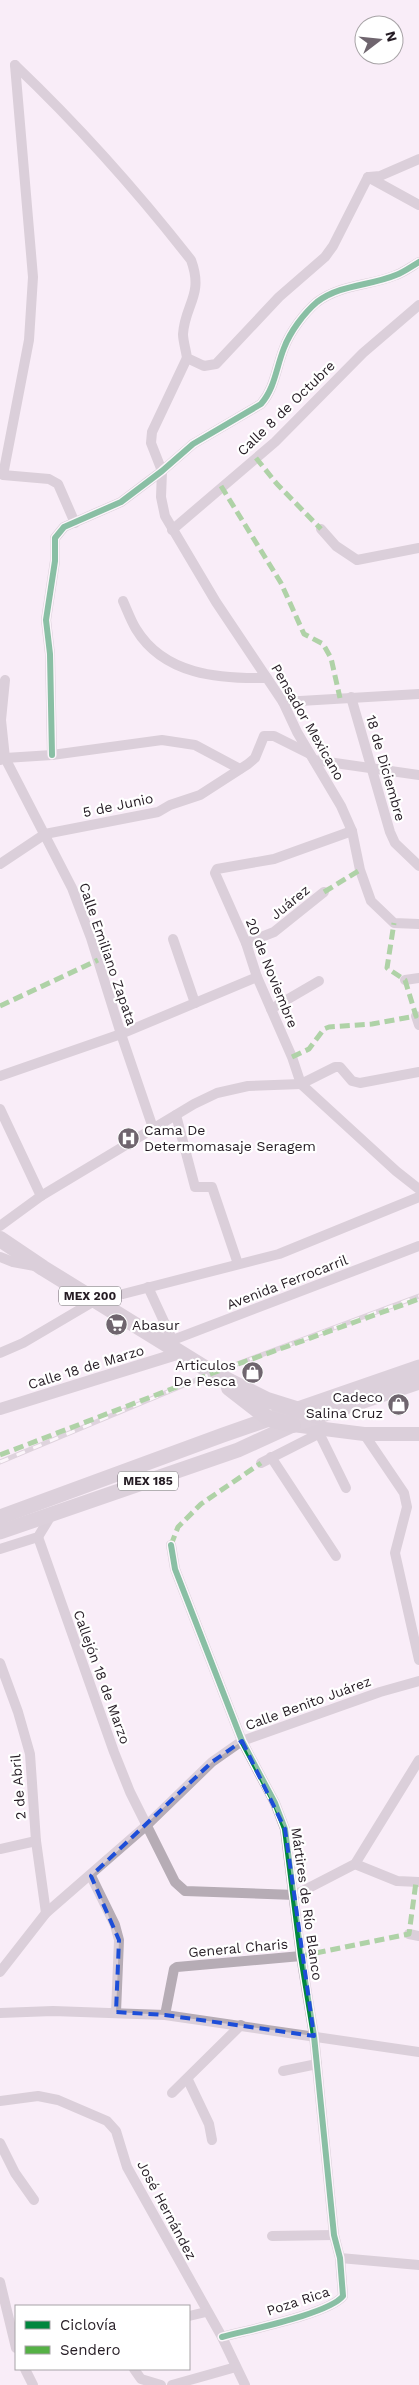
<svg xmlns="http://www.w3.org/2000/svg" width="419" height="2385" font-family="'Work Sans',sans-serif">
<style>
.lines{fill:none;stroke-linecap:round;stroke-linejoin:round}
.minor{stroke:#b6acb5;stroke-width:10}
.tertiary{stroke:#b6acb5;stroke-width:12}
.secondary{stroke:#b6abb5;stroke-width:14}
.primary{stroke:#b9aeb8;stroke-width:15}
.trunk{stroke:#b6acb6;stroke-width:16}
.rail-casing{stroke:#bdb3bc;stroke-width:5}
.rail{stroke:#fff;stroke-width:3;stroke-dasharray:9;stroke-linecap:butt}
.quiet{stroke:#55b145;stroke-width:5;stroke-dasharray:10 5;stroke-linecap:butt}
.cycleway-casing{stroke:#fff;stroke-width:9}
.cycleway{stroke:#00873e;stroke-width:6}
.marked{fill:none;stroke:#1d4ed8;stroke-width:4;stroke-dasharray:10 6;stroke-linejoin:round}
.labels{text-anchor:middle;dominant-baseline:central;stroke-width:4.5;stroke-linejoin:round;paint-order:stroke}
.shield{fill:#fff;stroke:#666066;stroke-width:1}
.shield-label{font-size:12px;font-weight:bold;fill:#251c24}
.street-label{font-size:14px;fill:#251c24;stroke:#fff}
.poi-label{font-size:14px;fill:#251c24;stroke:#fff;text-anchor:start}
</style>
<rect width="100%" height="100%" fill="#f9edf8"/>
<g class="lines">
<g class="minor">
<path d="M15,65C78,125 137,191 191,260C204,295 185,304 183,334C183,341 186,350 187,358L204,366L216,364L279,297L325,257L333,246L368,177"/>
<path d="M15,65L33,277L29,340L3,475L49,479L58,484L75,523"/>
<path d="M368,177L419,205"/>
<path d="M369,177L380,176L419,159"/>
<path d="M187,358L152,432L151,443L162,471L161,497L165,516L216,602L283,702L297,732L341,806L352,831L360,870L371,901L394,923L419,924"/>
<path d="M321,529L336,546L357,560L419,548"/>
<path d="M172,530L275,442L363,353L419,305"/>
<path d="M123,601C127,610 131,621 136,629C164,675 219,679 267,678"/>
<path d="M5,680L1,720L5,758L72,888L91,938L121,1034L153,1128"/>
<path d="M351,697L390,832L395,843L419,866"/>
<path d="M283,702L419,694"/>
<path d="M52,755L50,654L46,620L55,561V538L64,527L121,502L162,471L193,444L261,404C275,388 276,368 284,348C290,332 304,313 317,302C341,284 370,286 396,275C404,272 412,266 419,262"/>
<path d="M0,760L5,758L52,755L162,740L195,745L240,769"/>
<path d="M314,760L419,775"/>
<path d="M352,831L274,859L217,869L215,873L246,943L257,977L292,1057L301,1084L396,1171L419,1189"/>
<path d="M0,864L45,834L158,812L170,805L200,795L248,764L255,758L264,736H274L308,753"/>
<path d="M173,939L195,1003"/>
<path d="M246,943L274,932L324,892"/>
<path d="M405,980L419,978"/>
<path d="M271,1009L319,981"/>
<path d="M416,1016L419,1025"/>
<path d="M0,1076L121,1034L257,977"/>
<path d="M0,1109L41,1196"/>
<path d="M176,1115L195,1187H212L238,1264"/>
<path d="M0,1226L41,1196L194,1104L217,1093L248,1086L301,1084L335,1067H340L352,1081L360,1083L419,1072"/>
<path d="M0,1257L13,1262L35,1266"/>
<path d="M148,1287L173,1341"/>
<path d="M123,1294L279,1254L419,1197"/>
<path d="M165,1343L419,1246"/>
<path d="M0,1353L23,1343L96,1300"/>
<path d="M319,1433L346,1488"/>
<path d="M364,1434L404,1493L407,1507L395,1553L419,1660"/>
<path d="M271,1457L336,1556"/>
<path d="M261,1463L326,1430"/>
<path d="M38,1537L114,1752L130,1792L175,1882L185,1891L295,1895L355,1864L419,1760"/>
<path d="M171,1545L175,1569L242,1741L275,1803L285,1829L301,1956L314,2036L334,2235L340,2258L343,2296C329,2314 247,2330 222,2337"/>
<path d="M0,1549L38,1537L52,1514"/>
<path d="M0,1663L18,1712L30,1754L36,1841L46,1913"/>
<path d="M0,1849L36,1841"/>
<path d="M355,1864L397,1881L419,1882"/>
<path d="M91,1876L115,1925L119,1940L116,2012"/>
<path d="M409,1934L419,1936"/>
<path d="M0,1972L46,1913L147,1825L212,1762L242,1741L380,1692L419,1681"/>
<path d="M0,2013L53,2011L165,2015L419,2052"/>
<path d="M165,2015L174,1969L177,1967L301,1956"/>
<path d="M283,2071L317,2064"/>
<path d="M188,2080L209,2124L212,2140"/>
<path d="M172,2093L241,2025"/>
<path d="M0,2101L38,2096L58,2100L107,2121L116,2131L127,2167L222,2337L245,2385"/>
<path d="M0,2143L15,2173L34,2200"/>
<path d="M272,2236L334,2235"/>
<path d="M340,2258L419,2265"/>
<path d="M0,2282L16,2348"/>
<path d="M189,2316L206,2312"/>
<path d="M25,2369L33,2385"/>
<path d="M134,2369L141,2379L161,2385"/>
<path d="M172,2385L236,2367"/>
</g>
<path class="tertiary" d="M0,1409L180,1353"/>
<path class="secondary" d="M293,1425L364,1434H419"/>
<g class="primary">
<path d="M0,1517L223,1435L419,1367"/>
<path d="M0,1532L238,1450L293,1425L419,1382"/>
</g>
<g class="trunk">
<path d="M0,1239L43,1268L213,1373L267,1400L318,1416"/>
<path d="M229,1388L269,1419L293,1425"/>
</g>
<defs>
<path id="rail" d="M0,1462L213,1373L419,1296"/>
</defs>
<use href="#rail" class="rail-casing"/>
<use href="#rail" class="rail"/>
<g class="quiet">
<path d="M256,458L277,484L321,529"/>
<path d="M221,486L281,583L304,634L323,644L331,658L340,698"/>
<path d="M324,892L360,870"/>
<path d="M0,1006L98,960"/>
<path d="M292,1057L309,1049L324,1029L329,1027L372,1024L416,1016L405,980L387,968L394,923"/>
<path d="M96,1300L123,1294"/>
<path d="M0,1455L213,1373L419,1299"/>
<path d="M171,1545L178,1527L201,1504L261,1463"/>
<path d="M301,1956L409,1934L416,1882"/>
</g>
<defs>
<g id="cycleway">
<path d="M52,755L50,654L46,620L55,561V538L64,527L121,502L162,471L193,444L261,404C275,388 276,368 284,348C290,332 304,313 317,302C341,284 370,286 396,275C404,272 412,266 419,262"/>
<path d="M171,1545L175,1569L242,1741L275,1803L285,1829L301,1956L314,2036L334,2235L340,2258L343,2296C329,2314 247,2330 222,2337"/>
</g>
</defs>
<use href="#cycleway" class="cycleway-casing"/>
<use href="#cycleway" class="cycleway"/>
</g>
<path d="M0 0H419V2385H0ZM242,1741L285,1829L314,2036L165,2015L116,2012L119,1940L91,1876L212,1762Z" fill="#f9edf8" fill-opacity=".55" fill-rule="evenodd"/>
<path class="marked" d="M242,1741L285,1829L314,2036L165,2015L116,2012L119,1940L91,1876L212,1762Z"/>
<defs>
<symbol id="hospital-disc" viewBox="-11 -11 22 22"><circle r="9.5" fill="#6f656e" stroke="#fff"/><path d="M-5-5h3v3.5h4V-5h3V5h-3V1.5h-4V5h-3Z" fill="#fff"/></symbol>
<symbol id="supermarket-disc" viewBox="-11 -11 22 22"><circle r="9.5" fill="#6f656e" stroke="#fff"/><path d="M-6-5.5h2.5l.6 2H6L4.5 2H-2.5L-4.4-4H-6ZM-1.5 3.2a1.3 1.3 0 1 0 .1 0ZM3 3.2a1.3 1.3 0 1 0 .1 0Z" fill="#fff"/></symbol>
<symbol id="shop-disc" viewBox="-11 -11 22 22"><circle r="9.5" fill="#6f656e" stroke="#fff"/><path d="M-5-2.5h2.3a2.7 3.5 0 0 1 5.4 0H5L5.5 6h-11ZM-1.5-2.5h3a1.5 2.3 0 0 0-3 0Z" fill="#fff"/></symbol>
</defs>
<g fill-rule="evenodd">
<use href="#hospital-disc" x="116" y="1126" width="25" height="25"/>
<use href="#supermarket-disc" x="104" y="1312" width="25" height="25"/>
<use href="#shop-disc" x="240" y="1360" width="25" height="25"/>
<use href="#shop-disc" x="386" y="1392" width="25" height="25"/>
</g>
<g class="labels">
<g class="shield">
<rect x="59" y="1286.5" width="62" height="19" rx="4"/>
<rect x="118" y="1471.5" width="60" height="19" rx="4"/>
</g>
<g class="shield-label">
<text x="90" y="1296">MEX 200</text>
<text x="148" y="1481">MEX 185</text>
</g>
<g class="street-label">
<text transform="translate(286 408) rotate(-44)">Calle 8 de Octubre</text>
<text transform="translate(308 722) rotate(60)">Pensador Mexicano</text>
<text transform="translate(386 768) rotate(74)">18 de Diciembre</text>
<text transform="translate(118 805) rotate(-12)">5 de Junio</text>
<text transform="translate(290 902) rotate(-39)">Juárez</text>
<text transform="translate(108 954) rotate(71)">Calle Emiliano Zapata</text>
<text transform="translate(272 973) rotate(68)">20 de Noviembre</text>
<text transform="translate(287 1282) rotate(-21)">Avenida Ferrocarril</text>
<text transform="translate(86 1367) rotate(-17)">Calle 18 de Marzo</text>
<text transform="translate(102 1677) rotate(70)">Callejón 18 de Marzo</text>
<text transform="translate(308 1703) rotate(-20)">Calle Benito Juárez</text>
<text transform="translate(18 1787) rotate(-95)">2 de Abril</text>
<text transform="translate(307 1904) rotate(82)">Mártires de Río Blanco</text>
<text transform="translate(238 1948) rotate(-5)">General Charis</text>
<text transform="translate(167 2210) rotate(62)">José Hernández</text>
<text transform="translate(298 2301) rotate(-18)">Poza Rica</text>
</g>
<g class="poi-label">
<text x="144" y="1130">Cama De<tspan x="144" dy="16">Determomasaje Seragem</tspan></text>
<text x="132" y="1325">Abasur</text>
<text x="236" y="1365" text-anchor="end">Articulos<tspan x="236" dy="16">De Pesca</tspan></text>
<text x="383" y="1397" text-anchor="end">Cadeco<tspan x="383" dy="16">Salina Cruz</tspan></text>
</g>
</g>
<rect x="15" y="2305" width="175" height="65" fill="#ffffff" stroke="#a8a4a7"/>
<rect x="25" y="2321" width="25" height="8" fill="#00873e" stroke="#a8a4a7"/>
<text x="60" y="2330" font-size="15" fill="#251c24">Ciclovía</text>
<rect x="25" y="2346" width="25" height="8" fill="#55b145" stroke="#a8a4a7"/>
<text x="60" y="2355" font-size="15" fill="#251c24">Sendero</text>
<g transform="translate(379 40) rotate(74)"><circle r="24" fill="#ffffff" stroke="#a8a4a7"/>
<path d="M0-4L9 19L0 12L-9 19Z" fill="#6f656e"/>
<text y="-8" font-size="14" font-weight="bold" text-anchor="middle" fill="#251c24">N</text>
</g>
</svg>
